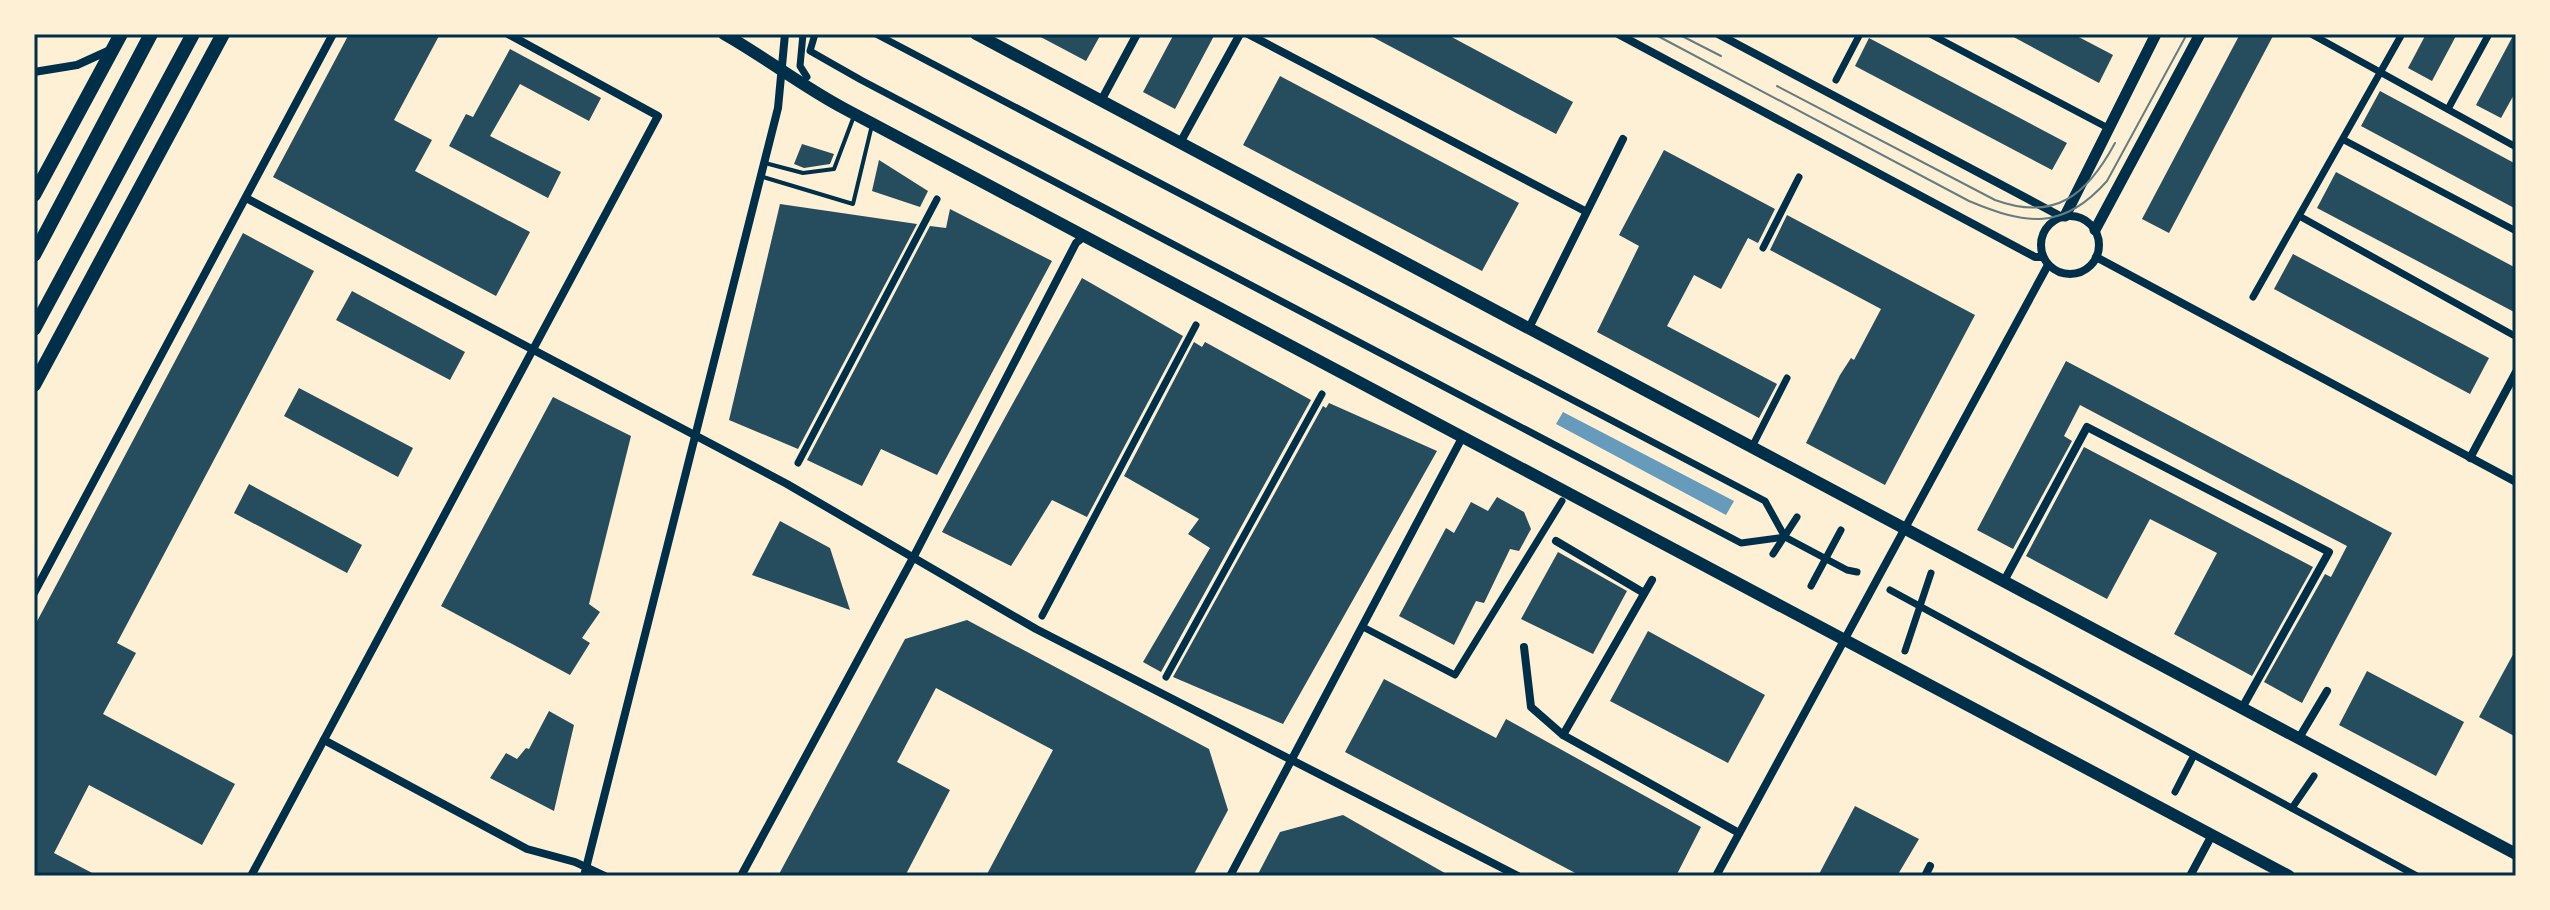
<svg xmlns="http://www.w3.org/2000/svg" width="2550" height="910" font-family="'Nunito Sans',sans-serif">
<style>
.water{fill:#669bbc}
.building{fill:#264d5e}
.lines{fill:none;stroke-linecap:round;stroke-linejoin:round}
.service{stroke:#003049;stroke-width:4}
.pedestrian{stroke:#003049;stroke-width:7}
.minor{stroke:#003049;stroke-width:8}
.tertiary{stroke:#003049;stroke-width:11}
.secondary{stroke:#003049;stroke-width:12}
.primary{stroke:#003049;stroke-width:14}
.trunk{stroke:#003049;stroke-width:14}
.tram{stroke:#657d81;stroke-width:2}
.neatline{fill:none;stroke:#003049;stroke-width:3}
</style>
<rect width="100%" height="100%" fill="#fdf0d5"/>
<path class="water" d="M1563,412L1734,501L1726,515L1556,424Z"/>
<g class="building">
<path d="M349,34H440L394,120L432,140L415,171L530,232L496,296L273,177Z"/>
<path d="M1035,34H1101L1086,61Z"/>
<path d="M1174,34H1215L1175,109L1143,92Z"/>
<path d="M1367,34H1446L1573,102L1556,134Z"/>
<path d="M2008,34H2073L2113,55L2099,83Z"/>
<path d="M2240,34H2274L2169,233L2142,219Z"/>
<path d="M2426,34H2457L2432,81L2408,68Z"/>
<path d="M2514,34L2516,91L2501,118L2476,105Z"/>
<path d="M1869,38L2067,143L2052,170L1855,66Z"/>
<path d="M510,49L601,98L589,121L520,84L490,136L561,172L548,198L449,146L466,114L473,117Z"/>
<path d="M1280,76L1519,203L1482,271L1243,145Z"/>
<path d="M2380,91L2516,164V209L2361,126Z"/>
<path d="M802,144L834,154L830,164L804,168L794,164Z"/>
<path d="M1664,150L1775,209L1758,243L1748,238L1721,289L1694,275L1667,326L1777,384L1759,418L1597,332L1639,246L1619,235Z"/>
<path d="M879,160L928,191L920,207L872,191Z"/>
<path d="M2336,172L2516,268V313L2317,208Z"/>
<path d="M780,204L917,224L798,449L729,420Z"/>
<path d="M950,209L1052,261L937,475L881,449L862,486L807,460L930,226L946,228Z"/>
<path d="M1787,215L1975,315L1885,485L1806,443L1840,375L1851,358L1854,360L1881,309L1770,250Z"/>
<path d="M243,233L314,271L117,643L136,653L103,714L235,784L202,845L89,785L54,853L98,876H34V627Z"/>
<path d="M2293,254L2489,358L2470,394L2274,289Z"/>
<path d="M1082,278L1183,336L1087,517L1052,500L1011,566L942,532Z"/>
<path d="M352,291L465,352L450,380L336,320Z"/>
<path d="M1194,342L1202,347L1205,342L1311,400L1161,672L1143,662L1210,548L1188,534L1199,519L1124,476Z"/>
<path d="M2066,361L2392,533L2302,703L2264,682L2325,574L2331,577L2347,546L2324,534L2080,405L2064,436L2072,441L2013,549L1977,530Z"/>
<path d="M299,388L413,448L398,477L284,416Z"/>
<path d="M553,397L631,436L589,604L600,612L582,638L590,643L570,675L441,606Z"/>
<path d="M1329,403L1437,451L1283,724L1173,677L1323,406L1326,408Z"/>
<path d="M2084,447L2313,567L2252,676L2174,634L2217,553L2150,519L2107,599L2026,556Z"/>
<path d="M249,484L362,545L347,573L234,513Z"/>
<path d="M1497,497L1524,512L1531,529L1519,551L1510,549L1484,603L1476,601L1454,645L1399,616L1446,528L1454,533L1471,502L1488,511Z"/>
<path d="M780,521L830,548L850,610L752,575Z"/>
<path d="M1558,552L1627,591L1593,654L1521,619Z"/>
<path d="M967,620L1209,749L1228,810L1193,876H986L1053,750L936,688L897,762L950,790L905,876H778L905,639Z"/>
<path d="M1648,631L1765,695L1728,763L1610,701Z"/>
<path d="M2516,649V737L2479,717Z"/>
<path d="M2367,671L2464,722L2436,776L2339,725Z"/>
<path d="M1384,679L1496,738L1506,719L1701,827L1676,876H1581L1345,752Z"/>
<path d="M549,711L574,725L554,811L490,778L506,753L517,759L526,748L529,749Z"/>
<path d="M1855,806L1919,839L1897,876H1818Z"/>
<path d="M1343,815L1450,876H1257L1280,832Z"/>
</g>
<g class="lines">
<g class="service">
<path d="M765,163L803,173L834,169L854,116"/>
<path d="M763,177L853,204L872,125"/>
</g>
<g class="pedestrian">
<path d="M803,34L800,66L807,77"/>
<path d="M815,34L810,51L861,80L1741,543L1785,537"/>
<path d="M876,34L1765,501L1785,537L1847,570L1857,572"/>
<path d="M1930,34L2108,128"/>
<path d="M2311,34L2516,147"/>
<path d="M1836,80L1860,34"/>
<path d="M2448,109L2489,34"/>
<path d="M2344,140L2516,231"/>
<path d="M2301,217L2513,335"/>
<path d="M1763,248L1799,177"/>
<path d="M2253,297L2402,34"/>
<path d="M1752,447L1787,378"/>
<path d="M798,463L937,199"/>
<path d="M1773,554L1797,517"/>
<path d="M1811,586L1841,530"/>
<path d="M1890,590L2417,876"/>
<path d="M1042,616L1196,325"/>
<path d="M1363,627L1455,675L1562,501"/>
<path d="M1905,651L1931,573"/>
<path d="M1166,677L1322,394"/>
<path d="M2175,792L2194,755"/>
<path d="M2292,808L2314,776"/>
</g>
<g class="minor">
<path d="M1248,34L1585,211"/>
<path d="M1618,34L2035,257H2042"/>
<path d="M1718,34L2062,217"/>
<path d="M34,72L77,65L110,50"/>
<path d="M1102,99L1137,34"/>
<path d="M1180,143L1240,34"/>
<path d="M246,198L787,484L1036,629L1518,876"/>
<circle cx="2070" cy="245" r="29"/>
<path d="M2096,257L2516,482"/>
<path d="M1529,328L1623,139"/>
<path d="M2470,458L2516,372"/>
<path d="M1556,541L1644,593"/>
<path d="M2004,581L2087,427L2329,552L2242,708"/>
<path d="M34,593L333,34"/>
<path d="M1524,647L1531,707L1563,735L1739,833"/>
<path d="M1563,735L1652,580"/>
<path d="M2299,738L2327,691"/>
<path d="M324,740L527,849L575,862L605,876"/>
<path d="M251,876L658,116L508,34"/>
<path d="M584,876L778,108L785,34"/>
<path d="M741,876L913,558L1076,243L1083,237"/>
<path d="M1230,876L1463,436"/>
<path d="M1716,876L2048,265"/>
<path d="M1925,876L1930,866"/>
<path d="M2190,876L2212,835"/>
</g>
<g class="tertiary">
<path d="M2065,216L2156,34"/>
<path d="M2095,230L2200,34"/>
</g>
<g class="secondary">
<path d="M724,34C765,57 803,87 845,109C1326,365 1807,621 2289,876"/>
<path d="M976,34L2516,854"/>
</g>
<g class="primary">
<path d="M34,195L121,34"/>
<path d="M34,385L223,34"/>
</g>
<g class="trunk">
<path d="M34,255L151,34"/>
<path d="M34,329L193,34"/>
</g>
<g class="tram">
<path d="M1654,34L1969,201C2026,225 2063,231 2107,181L2187,34"/>
<path d="M1678,34L1721,56"/>
<path d="M1777,86L1995,200C2055,222 2087,195 2115,143"/>
</g>
</g>
<rect width="2550" height="910" fill="none" stroke="#fdf0d5" stroke-width="72"/>
<rect x="36" y="36" width="2478" height="838" class="neatline"/>
</svg>
